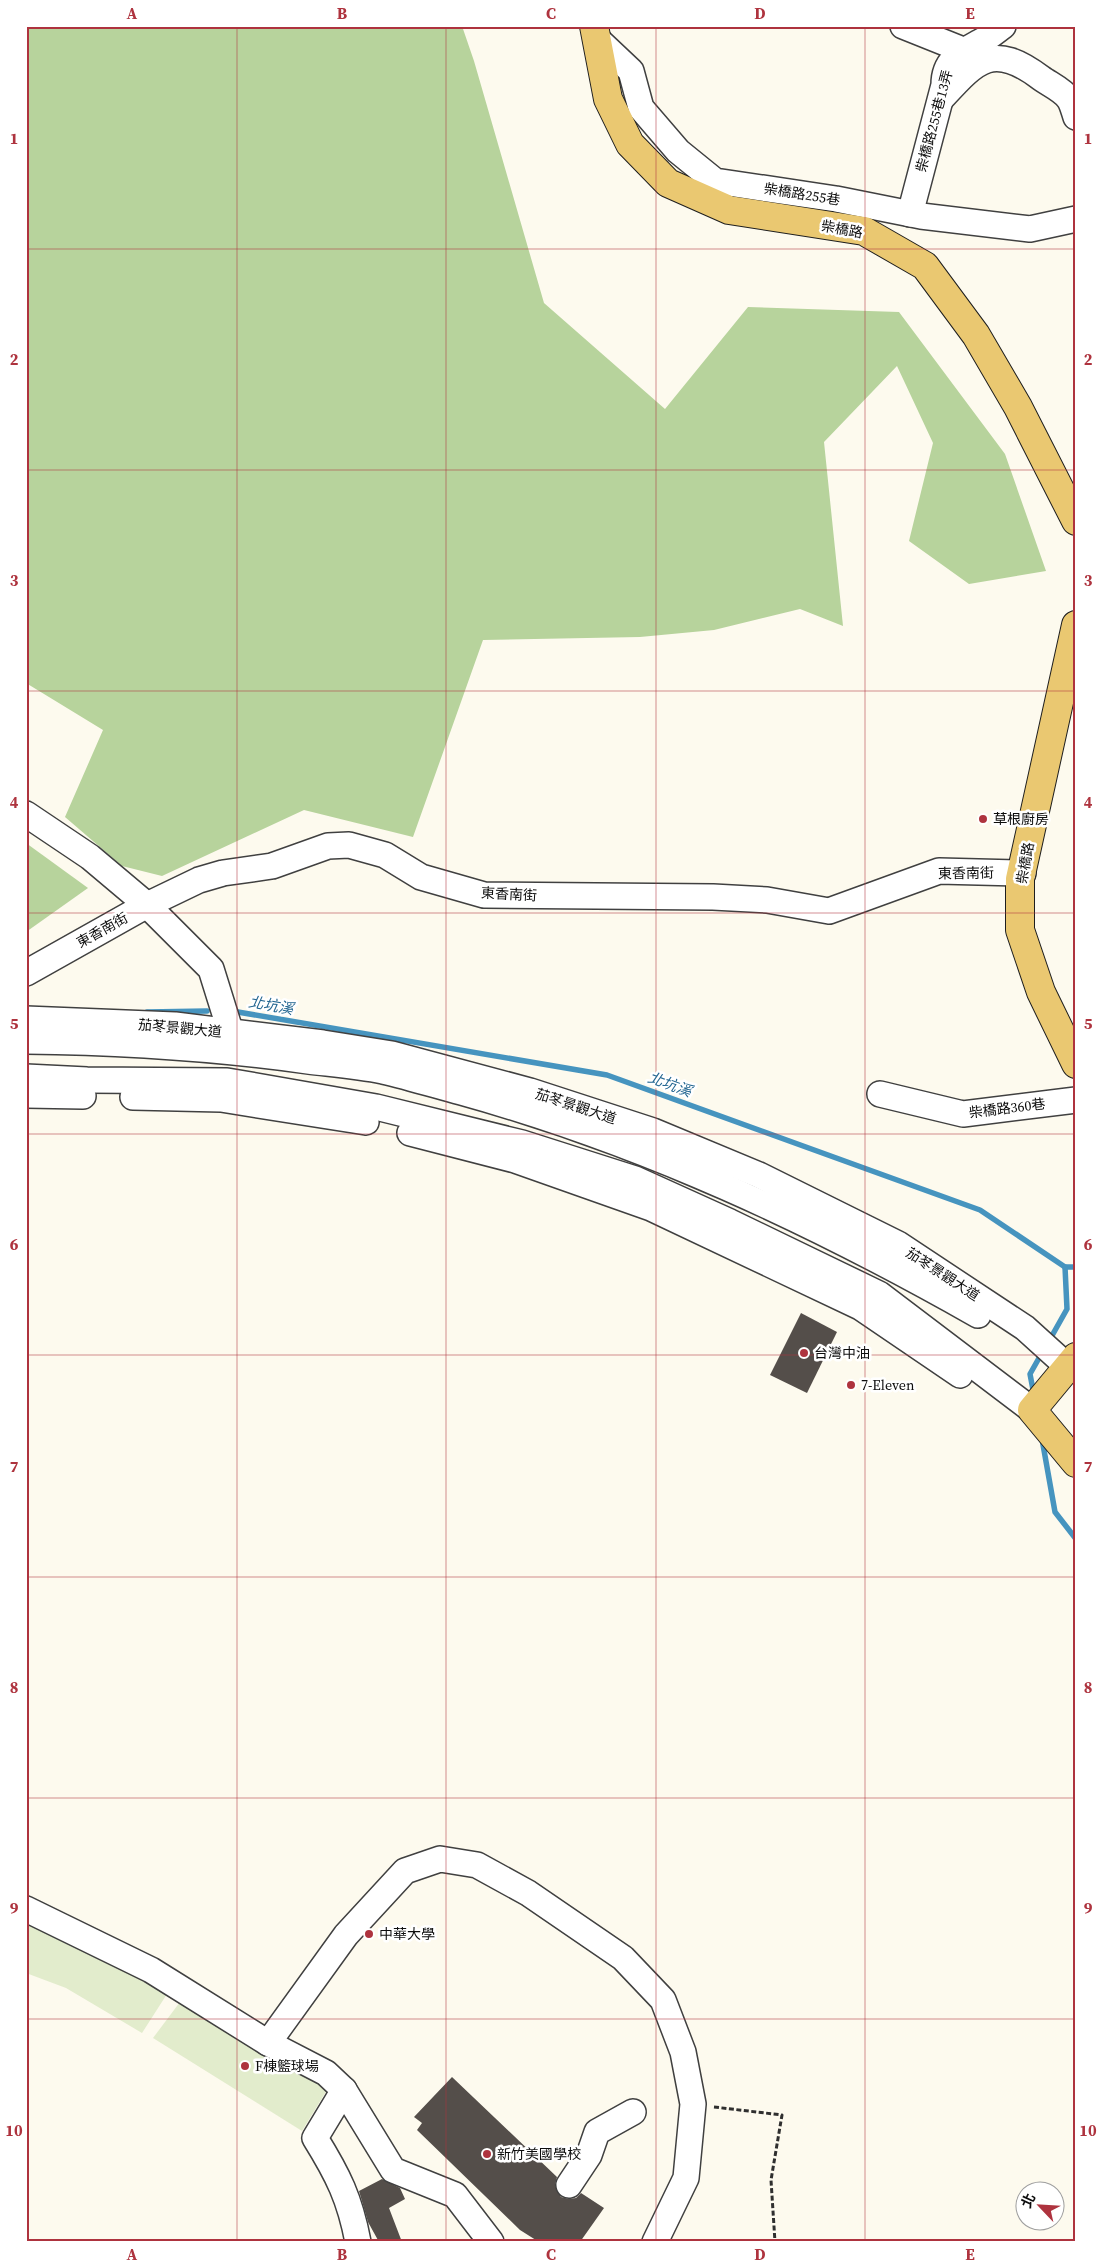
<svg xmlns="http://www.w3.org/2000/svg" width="1102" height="2268" font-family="'Source Serif 4','Noto Sans TC',serif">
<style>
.forest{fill:#b7d39c}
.pitch{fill:#e2eccc}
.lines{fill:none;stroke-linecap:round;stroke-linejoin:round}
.stream{stroke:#4694bf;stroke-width:5.5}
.building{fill:#544e4a}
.minor-casing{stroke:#404040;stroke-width:28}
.major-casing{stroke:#1e1e1e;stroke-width:30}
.path{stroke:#2f2f2f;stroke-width:3;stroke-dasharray:5 2.5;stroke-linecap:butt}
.minor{stroke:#fff;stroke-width:25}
.major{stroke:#eac871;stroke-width:28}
.grid{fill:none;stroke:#ae333e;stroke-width:1;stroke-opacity:0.55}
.poi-dot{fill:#ae333e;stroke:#fff;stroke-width:2}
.labels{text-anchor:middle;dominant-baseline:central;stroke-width:5;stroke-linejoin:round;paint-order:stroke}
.street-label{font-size:14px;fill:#0d0d0d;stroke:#fff}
.poi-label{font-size:14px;fill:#0d0d0d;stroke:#fff;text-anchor:start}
.water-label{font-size:15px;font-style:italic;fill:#236691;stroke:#fff}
.neatline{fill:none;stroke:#ae333e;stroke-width:2}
.grid-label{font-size:16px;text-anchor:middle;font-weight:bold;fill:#ae333e}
</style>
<rect width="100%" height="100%" fill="#fdfaee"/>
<g class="forest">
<path d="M26,26H462L474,61L544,303L665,409L748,307L899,312L1005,454L1046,571L969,584L909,541L933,443L897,366L824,442L843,626L800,609L714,630L640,637L483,640L413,837L304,810L162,876L122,866L65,817L103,730L26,683Z"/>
<path d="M26,843L88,888L26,932Z"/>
</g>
<g class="pitch">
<path d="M26,1921L85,1946L167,1994L142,2033L66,1988L26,1973Z"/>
<path d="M183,1998L330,2085L302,2131L153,2038Z"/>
</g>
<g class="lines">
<g class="stream">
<path d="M232,1011L607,1075L980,1210L1065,1267H1076"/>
<path d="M147,1012L207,1011"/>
<path d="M1049,1341L1067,1309L1065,1267"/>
<path d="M1034,1395L1030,1374L1043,1351"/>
<path d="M1042,1439L1055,1512L1076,1539"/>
</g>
</g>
<g class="building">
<path d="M801,1313L837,1332L807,1393L770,1375Z"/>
<path d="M452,2077L557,2177L555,2185L561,2197L569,2199L576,2198L581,2193L604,2208L580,2242H539L520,2230L417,2130L422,2123L414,2117Z"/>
<path d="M382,2179L400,2188L405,2199L389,2208L402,2242H379L368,2222L359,2191Z"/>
</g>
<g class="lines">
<defs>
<g id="minor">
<path d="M903,26L963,50"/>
<path d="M596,38L631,71L641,108L678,151L715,181L836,199L921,216L1030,229L1076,219"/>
<path d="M941,99C976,61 992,41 1041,78C1049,84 1063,90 1069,99C1072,103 1074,111 1076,117"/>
<path d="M910,214L944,85C944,60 960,53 980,42C988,38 995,32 1003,26"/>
<path d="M26,814L90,857L147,905L211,969L235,1046"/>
<path d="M26,973L147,905L199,880L223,873L272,866L328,846L349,845L385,855L421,877L484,895L713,897L767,900L829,911L939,871L1023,873"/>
<path d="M26,1019L175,1025L323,1043L392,1054L530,1091L653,1131L759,1175L898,1244L1025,1328L1067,1366"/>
<path d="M26,1041C120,1042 215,1048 308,1061C333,1064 358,1066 383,1071C409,1077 435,1085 461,1092C645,1143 812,1221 978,1315"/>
<path d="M26,1077L87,1080L227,1081L376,1107L522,1143L635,1179L730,1222L879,1294L1032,1410"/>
<path d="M880,1094L963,1114L1076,1100"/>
<path d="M26,1095L83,1096"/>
<path d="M133,1097L221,1099L366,1122"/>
<path d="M410,1133L515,1160L651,1208L860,1307L960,1375"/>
<path d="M26,1909L151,1970L268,2043L326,2073L344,2090L393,2170L455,2195L491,2242"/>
<path d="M268,2043L346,1935L405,1871L440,1859L477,1865L528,1893L623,1958L663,2000L683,2052L693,2104L686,2178L655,2242"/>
<path d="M344,2090L315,2138C338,2175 350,2199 358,2242"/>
<path d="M569,2185L589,2155L597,2132L633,2112"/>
</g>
<g id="major">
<path d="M594,26L608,99L630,144L668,183L729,210L864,231L925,266L976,335L1018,407L1076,521"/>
<path d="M1076,625L1020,879V930L1041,992L1076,1064"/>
<path d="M1076,1357L1032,1410L1076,1463"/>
</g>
</defs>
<use href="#minor" class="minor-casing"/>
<use href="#major" class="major-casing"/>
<path class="path" d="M714,2107L782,2115L771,2180L775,2242"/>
<use href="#minor" class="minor"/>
<use href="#major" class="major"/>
</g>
<path class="grid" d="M237,26V2242M446,26V2242M656,26V2242M865,26V2242M26,249H1076M26,470H1076M26,691H1076M26,913H1076M26,1134H1076M26,1355H1076M26,1577H1076M26,1798H1076M26,2019H1076"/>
<g class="poi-dot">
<circle cx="983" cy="819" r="5"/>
<circle cx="804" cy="1353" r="5"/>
<circle cx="851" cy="1385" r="5"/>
<circle cx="369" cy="1934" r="5"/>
<circle cx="245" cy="2066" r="5"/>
<circle cx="487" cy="2154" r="5"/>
</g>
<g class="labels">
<g class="street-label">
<text transform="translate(934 121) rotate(-75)">柴橋路255巷13弄</text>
<text transform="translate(802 194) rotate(9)">柴橋路255巷</text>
<text transform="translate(842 229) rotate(10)">柴橋路</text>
<text transform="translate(1025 863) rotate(-80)">柴橋路</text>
<text transform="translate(966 873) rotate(-1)">東香南街</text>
<text transform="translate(509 894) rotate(3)">東香南街</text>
<text transform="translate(102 930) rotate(-29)">東香南街</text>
<text transform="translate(180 1028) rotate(5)">茄苳景觀大道</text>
<text transform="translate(576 1106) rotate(18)">茄苳景觀大道</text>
<text transform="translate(1007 1108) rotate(-7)">柴橋路360巷</text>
<text transform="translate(943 1274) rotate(33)">茄苳景觀大道</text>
</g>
<g class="poi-label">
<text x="993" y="819">草根廚房</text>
<text x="814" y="1353">台灣中油</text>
<text x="861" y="1385">7-Eleven</text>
<text x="379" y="1934">中華大學</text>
<text x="255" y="2066">F棟籃球場</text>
<text x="497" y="2154">新竹美國學校</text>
</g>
<g class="water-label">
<text transform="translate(271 1005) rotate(10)">北坑溪</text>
<text transform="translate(670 1084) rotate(20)">北坑溪</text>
</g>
</g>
<rect width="1102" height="2268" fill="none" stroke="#ffffff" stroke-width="55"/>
<g transform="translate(1040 2206) rotate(295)"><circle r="24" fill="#ffffff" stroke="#9e9e9e"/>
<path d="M0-4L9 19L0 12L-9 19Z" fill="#ae333e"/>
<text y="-8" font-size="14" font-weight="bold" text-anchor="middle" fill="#0d0d0d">北</text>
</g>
<rect x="28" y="28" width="1046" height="2212" class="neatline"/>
<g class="grid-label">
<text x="132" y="19">A</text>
<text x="342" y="19">B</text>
<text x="551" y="19">C</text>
<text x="760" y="19">D</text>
<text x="970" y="19">E</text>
<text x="14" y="144">1</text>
<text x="1088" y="144">1</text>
<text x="14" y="365">2</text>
<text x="1088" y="365">2</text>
<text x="14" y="586">3</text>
<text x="1088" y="586">3</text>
<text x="14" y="808">4</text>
<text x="1088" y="808">4</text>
<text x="14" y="1029">5</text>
<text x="1088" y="1029">5</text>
<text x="14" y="1250">6</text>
<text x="1088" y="1250">6</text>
<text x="14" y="1472">7</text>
<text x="1088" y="1472">7</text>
<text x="14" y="1693">8</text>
<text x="1088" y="1693">8</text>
<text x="14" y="1914">9</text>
<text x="1088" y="1914">9</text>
<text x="14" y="2136">10</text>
<text x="1088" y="2136">10</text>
<text x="132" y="2260">A</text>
<text x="342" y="2260">B</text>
<text x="551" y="2260">C</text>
<text x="760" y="2260">D</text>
<text x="970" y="2260">E</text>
</g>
</svg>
